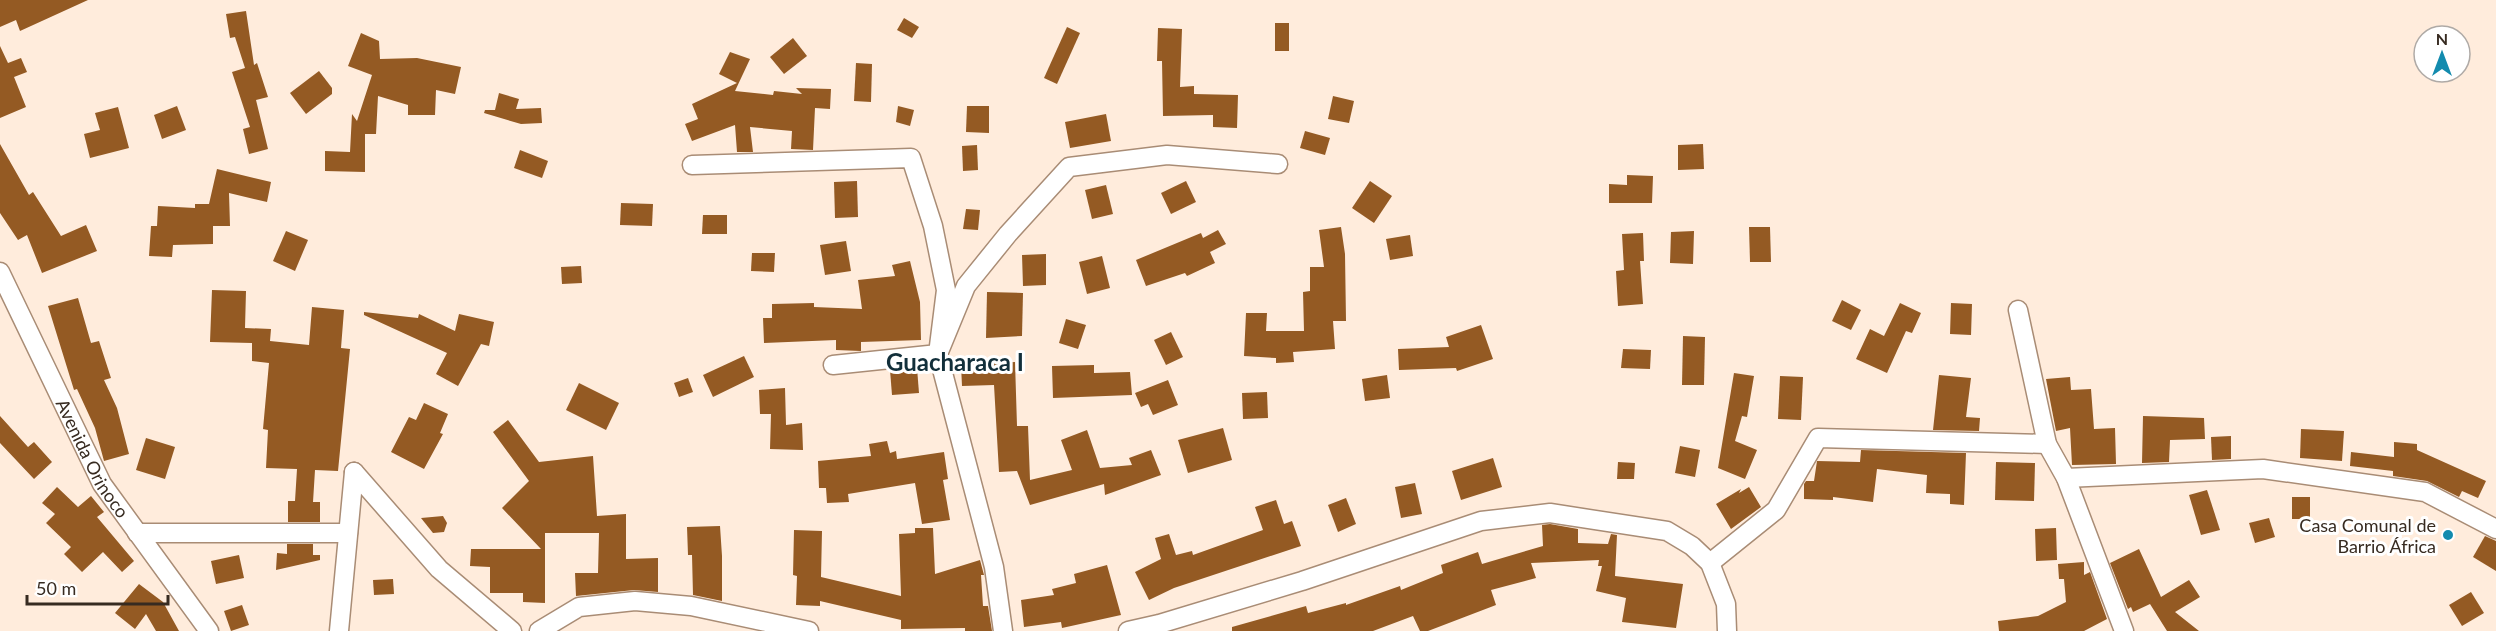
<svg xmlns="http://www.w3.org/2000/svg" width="2496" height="631" font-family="Lato,sans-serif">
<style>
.building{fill:#945a23}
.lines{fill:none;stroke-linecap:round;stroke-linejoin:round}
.minor-casing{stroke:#a98c75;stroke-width:21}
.minor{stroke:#fff;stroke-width:18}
.poi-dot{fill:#138bae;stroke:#fff;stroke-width:2}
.labels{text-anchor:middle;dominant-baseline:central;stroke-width:6;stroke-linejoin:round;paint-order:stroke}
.street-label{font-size:18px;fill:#372b21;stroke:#fff}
.poi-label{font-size:18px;fill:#372b21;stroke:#fff;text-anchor:end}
.district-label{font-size:24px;font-weight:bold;fill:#122f3a;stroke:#fff}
</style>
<rect width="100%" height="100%" fill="#ffecdc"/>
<g class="building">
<path d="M0,0H88L20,31L16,20L0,27Z"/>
<path d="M246,11L254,65L257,63L268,97L256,100L268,149L249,154L243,129L250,127L232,72L245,68L235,37L230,38L226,14Z"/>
<path d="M904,18L919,27L912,38L897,30Z"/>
<rect x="1275" y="23" width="14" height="28"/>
<path d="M1067,27L1080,33L1057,84L1044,78Z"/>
<path d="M1158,28L1182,29L1180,87L1194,86V94L1238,95L1237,128L1213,127V115L1163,116L1162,61H1157Z"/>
<path d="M361,33L379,41L380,59L417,58L461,67L455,94L436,90L435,115H408V105L378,96L376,134H365V172L325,171V151L350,152L352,114L357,121L372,75L348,66Z"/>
<path d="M793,38L807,56L784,74L770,57Z"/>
<path d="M0,46L8,63L21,58L27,72L14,77L26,107L0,118Z"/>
<path d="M730,52L750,59L735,91L773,95L774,91L802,94L796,88L831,89L830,109L815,108L813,150L791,149L792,131L750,127L753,152H737L735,125L692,141L685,124L698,119L692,104L737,83L719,74Z"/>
<path d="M856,63L872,64L871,102L854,101Z"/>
<path d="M319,71L332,88V94L306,114L290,93Z"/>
<path d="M499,93L519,99L516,109L541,108L542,123L521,124L484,113L485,110H495Z"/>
<path d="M1333,96L1354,101L1349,123L1328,119Z"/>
<path d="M177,106L186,130L162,139L154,115Z"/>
<path d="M898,106L914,110L910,126L896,122Z"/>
<path d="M967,106H989V133L966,132Z"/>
<path d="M118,107L129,148L90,158L84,134L100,130L95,113Z"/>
<path d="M1106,114L1111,141L1070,148L1065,122Z"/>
<path d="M1305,131L1330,138L1325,155L1300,148Z"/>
<path d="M0,144L29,195L33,192L61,236L86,225L97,251L42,273L27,235L18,240L0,213Z"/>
<path d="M1703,144L1704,169L1678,170V145Z"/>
<path d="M977,145L978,170L963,171L962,146Z"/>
<path d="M520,150L548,161L542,178L514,168Z"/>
<path d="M217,169L271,182L267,202L229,193L230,226H213V244L173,245L172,257L149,256L151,226H157L158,206L195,208V204H209Z"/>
<path d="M1627,175L1653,176L1652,203H1609V184L1627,185Z"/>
<path d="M857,181L858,217L835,218L834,182Z"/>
<path d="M1186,181L1196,202L1171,214L1161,193Z"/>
<path d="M1370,181L1392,196L1374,223L1352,208Z"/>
<path d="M1106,185L1113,214L1092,219L1085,190Z"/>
<path d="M621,203L653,204L652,226L620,225Z"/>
<path d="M966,209L980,210L978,230L963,229Z"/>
<path d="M703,215H727V234H702Z"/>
<path d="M1341,227L1345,254L1346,321H1333L1335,349L1293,352L1294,362L1276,363V358L1244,356L1246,313H1267L1266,331H1304L1303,292L1310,291V267H1324L1319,230Z"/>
<path d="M1749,227H1770L1771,262H1750Z"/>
<path d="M1218,230L1226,244L1210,252L1215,263L1187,276L1185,273L1146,286L1136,260L1201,233L1203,238Z"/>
<path d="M286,231L308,240L295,271L273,261Z"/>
<path d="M1694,231L1693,264L1670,263L1671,232Z"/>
<path d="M1643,233L1644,261H1640L1643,304L1618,306L1616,271L1624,270L1622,234Z"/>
<path d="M1410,235L1413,256L1390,260L1386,239Z"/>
<path d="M846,241L851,271L825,275L820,245Z"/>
<path d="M752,253H775L774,272L751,271Z"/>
<path d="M1046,254V285L1023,286L1022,255Z"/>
<path d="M1102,256L1110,288L1087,294L1079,262Z"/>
<path d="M910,261L920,302L921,340L861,342V351L836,350V340L764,343L763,318H772V304L814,303V307L862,309L858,280L895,276L892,265Z"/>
<path d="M581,266L582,283L562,284L561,267Z"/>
<path d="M212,290L246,291L245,328L271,329L270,341L309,345L312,307L344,310L341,348L350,349L338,471L315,470L313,502H320V522H288V501H295L297,469L266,468L268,430L263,429L269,363L252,361V343L210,342Z"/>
<path d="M987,292L1023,293L1022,336L986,338Z"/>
<path d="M78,298L91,343L99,341L111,378L104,380L117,408L129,454L104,461L95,428L77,389L74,390L48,306Z"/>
<path d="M1842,300L1861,310L1851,330L1832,321Z"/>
<path d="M1900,303L1921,313L1912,333L1906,331L1887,373L1856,359L1870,329L1884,336Z"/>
<path d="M1951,303L1972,304L1971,335L1950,334Z"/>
<path d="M364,312L418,318L419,314L455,331L459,314L494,322L489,346L481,344L458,386L436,374L447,353L364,315Z"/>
<path d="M1066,319L1086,325L1078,349L1059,343Z"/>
<path d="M1481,325L1493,359L1457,371L1456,368L1399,370L1398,349L1449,347L1446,337Z"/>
<path d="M1171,332L1183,357L1166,365L1154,340Z"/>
<path d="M1683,336L1705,337L1704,385H1682Z"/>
<path d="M1623,349L1651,350L1650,369L1621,368Z"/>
<path d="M744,356L754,377L713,397L703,375Z"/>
<path d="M1015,362L1017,426H1028L1030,480L1072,470L1061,440L1087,430L1100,468L1132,465L1129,458L1151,450L1161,475L1105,495L1104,484L1030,505L1017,471L999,472L994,385L962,386L961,365Z"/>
<path d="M1094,365V373L1130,372L1132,395L1053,398L1052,366Z"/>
<path d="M917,368L919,393L892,395L890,370Z"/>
<path d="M1734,373L1754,376L1747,417L1742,416L1735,441L1757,450L1745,479L1718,468Z"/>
<path d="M1387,375L1390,398L1365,401L1362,379Z"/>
<path d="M1939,375L1971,378L1966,417L1980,418L1979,431L1933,430Z"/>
<path d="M1780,376L1803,377L1801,420L1778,419Z"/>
<path d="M2070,377L2071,390L2091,389L2094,429L2115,428L2116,464L2072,465L2070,428L2056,431L2046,379Z"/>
<path d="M688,378L693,392L679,397L674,383Z"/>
<path d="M1168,380L1178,405L1153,415L1148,404L1141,407L1135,393Z"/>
<path d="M579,383L619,403L606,430L566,410Z"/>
<path d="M785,388L786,425L802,423L803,450L770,449L771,414H760L759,390Z"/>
<path d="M1267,392L1268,418L1243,419L1242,393Z"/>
<path d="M424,403L448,414L440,433L443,434L424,469L391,452L409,417L416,420Z"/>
<path d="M0,416L28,447L34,442L52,462L34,479L0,443Z"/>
<path d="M2143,416L2204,418L2205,439L2170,440L2169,462L2142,463Z"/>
<path d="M508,420L539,462L593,456L597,516L626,514V559L658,558V592L634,590L576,596L575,573H598L599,533H545V603L523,602V593H490V567L470,566L471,549H541L502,508L529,481L493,432Z"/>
<path d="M1223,428L1232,460L1188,473L1178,440Z"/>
<path d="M2301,429L2344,431L2342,461L2300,458Z"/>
<path d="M2231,436V459L2212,460L2211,437Z"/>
<path d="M146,438L175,447L165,479L136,470Z"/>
<path d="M887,441L890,453L896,451L897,459L944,452L948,479L943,480L950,520L922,524L915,483L848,494L849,502L827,503L826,488H819L818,461L871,456L869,444Z"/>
<path d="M2394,442L2417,444V450L2486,481L2478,498L2462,491L2459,497L2427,481L2393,476V471L2350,466L2351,452L2394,457Z"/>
<path d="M1680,446L1700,450L1695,477L1675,473Z"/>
<path d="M1861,450L1966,453L1964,505L1950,504V494L1926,493L1927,475L1877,469L1873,502L1833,497V500L1804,499V484L1806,481H1814L1817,461L1860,462Z"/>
<path d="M1493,458L1502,487L1461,500L1452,471Z"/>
<path d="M1618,462L1635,463L1634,479H1617Z"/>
<path d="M1996,462L2035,463L2034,501L1995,500Z"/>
<path d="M1415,483L1422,514L1401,518L1395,487Z"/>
<path d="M57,487L78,507L91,496L104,512L97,517L134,561L122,572L103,552L82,572L64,554L71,547L46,523L55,514L42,503Z"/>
<path d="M1749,487L1761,507L1731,529L1716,504L1741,489L1739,493Z"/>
<path d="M2207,490L2220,530L2201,535L2189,495Z"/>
<rect x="2292" y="497" width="18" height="22"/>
<path d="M1346,498L1356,524L1338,532L1328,505Z"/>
<path d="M1276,500L1284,524L1292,521L1301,546L1174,588L1149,600L1135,572L1161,559L1155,538L1169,534L1176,555L1192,551L1193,555L1263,530L1255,507Z"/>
<path d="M443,516L447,523L444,532L433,533L421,518Z"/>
<path d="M2269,518L2275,537L2255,543L2249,523Z"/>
<path d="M1550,524L1578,529V543L1608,544L1611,534L1617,535L1615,576L1683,584L1676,628L1622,622L1626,598L1596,591L1602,566H1598L1599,560L1531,563L1536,578L1491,590L1496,605L1428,631H1420L1413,616L1373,631H1232V627L1306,606L1308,613L1346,603V605L1400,586L1401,590L1443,573L1441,565L1478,552L1482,564L1543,546L1542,525Z"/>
<path d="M720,526L722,556V601L693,595L692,555H688L687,527Z"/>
<path d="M915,528H933L935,574L980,560L984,575H981L983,606H988L992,631H965V628L901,629V620L820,601V606L796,605L797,576L793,575L794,530L822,531L821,577L901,596L899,534L915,533Z"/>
<path d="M2056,528L2057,560L2036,561L2035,529Z"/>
<path d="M2485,536L2496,541V571L2473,557Z"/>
<path d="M287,544H313V555H320V560L276,570L277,553L287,554Z"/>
<path d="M2139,549L2161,597L2189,580L2200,597L2175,612L2199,631H2167L2150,604L2133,612L2131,607L2128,609L2110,563Z"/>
<path d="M239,555L244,578L216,584L211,561Z"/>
<path d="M2084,562V575L2090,572L2107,619L2084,631H1999L1998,621L2038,616L2066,602L2064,579H2059L2058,564Z"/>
<path d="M1107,565L1121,615L1062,628L1061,622L1024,627L1021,600L1054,595L1052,589L1076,583L1074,574Z"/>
<path d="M393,579L394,594L374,595L373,580Z"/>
<path d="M139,584L163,602L179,631H156L146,614L135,629L115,613Z"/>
<path d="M2471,592L2484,613L2462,626L2449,605Z"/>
<path d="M242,605L249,625L231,631L224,611Z"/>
</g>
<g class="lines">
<defs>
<g id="minor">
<path d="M692,165L911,158L933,226L946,290L938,354L833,365"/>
<path id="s1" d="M0,272L102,484L209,631"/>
<path d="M2018,310L2047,444L2066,478L2124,631"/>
<path d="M354,472L439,569L512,631"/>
<path d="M2066,478L2263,469L2425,492L2496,529"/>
<path d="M137,533H348"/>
<path d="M1710,563L1776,510L1818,438L2047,444"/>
<path d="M339,631L354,472"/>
<path d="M539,631L579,607L635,601L691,606L809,631"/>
<path d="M1003,631L994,567L938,354L966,286L1008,234L1069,167L1167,155L1278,164"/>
<path d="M1128,631L1159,624L1302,581L1481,521L1550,513L1667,531L1692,546L1710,563L1726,604L1727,631"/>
</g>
</defs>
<use href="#minor" class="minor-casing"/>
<use href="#minor" class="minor"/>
</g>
<circle class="poi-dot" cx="2448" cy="535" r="6"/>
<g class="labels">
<g class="street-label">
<text stroke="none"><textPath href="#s1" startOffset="208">Avenida Orinoco</textPath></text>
</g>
<g class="poi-label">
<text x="2436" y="525">Casa Comunal de<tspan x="2436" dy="21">Barrio África</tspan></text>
</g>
<g class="district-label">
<text x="955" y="361">Guacharaca I</text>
</g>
</g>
<g transform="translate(2442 54)"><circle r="28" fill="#ffffff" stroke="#afaaa6" stroke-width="1.5"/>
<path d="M0-4.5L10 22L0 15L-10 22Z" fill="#138bae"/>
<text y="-9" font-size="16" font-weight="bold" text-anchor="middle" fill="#372b21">N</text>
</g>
<path d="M27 595v9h141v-9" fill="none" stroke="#372b21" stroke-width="3"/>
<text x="36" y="595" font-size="18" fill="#372b21" stroke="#ffffff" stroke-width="4.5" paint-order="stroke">50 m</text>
</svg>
